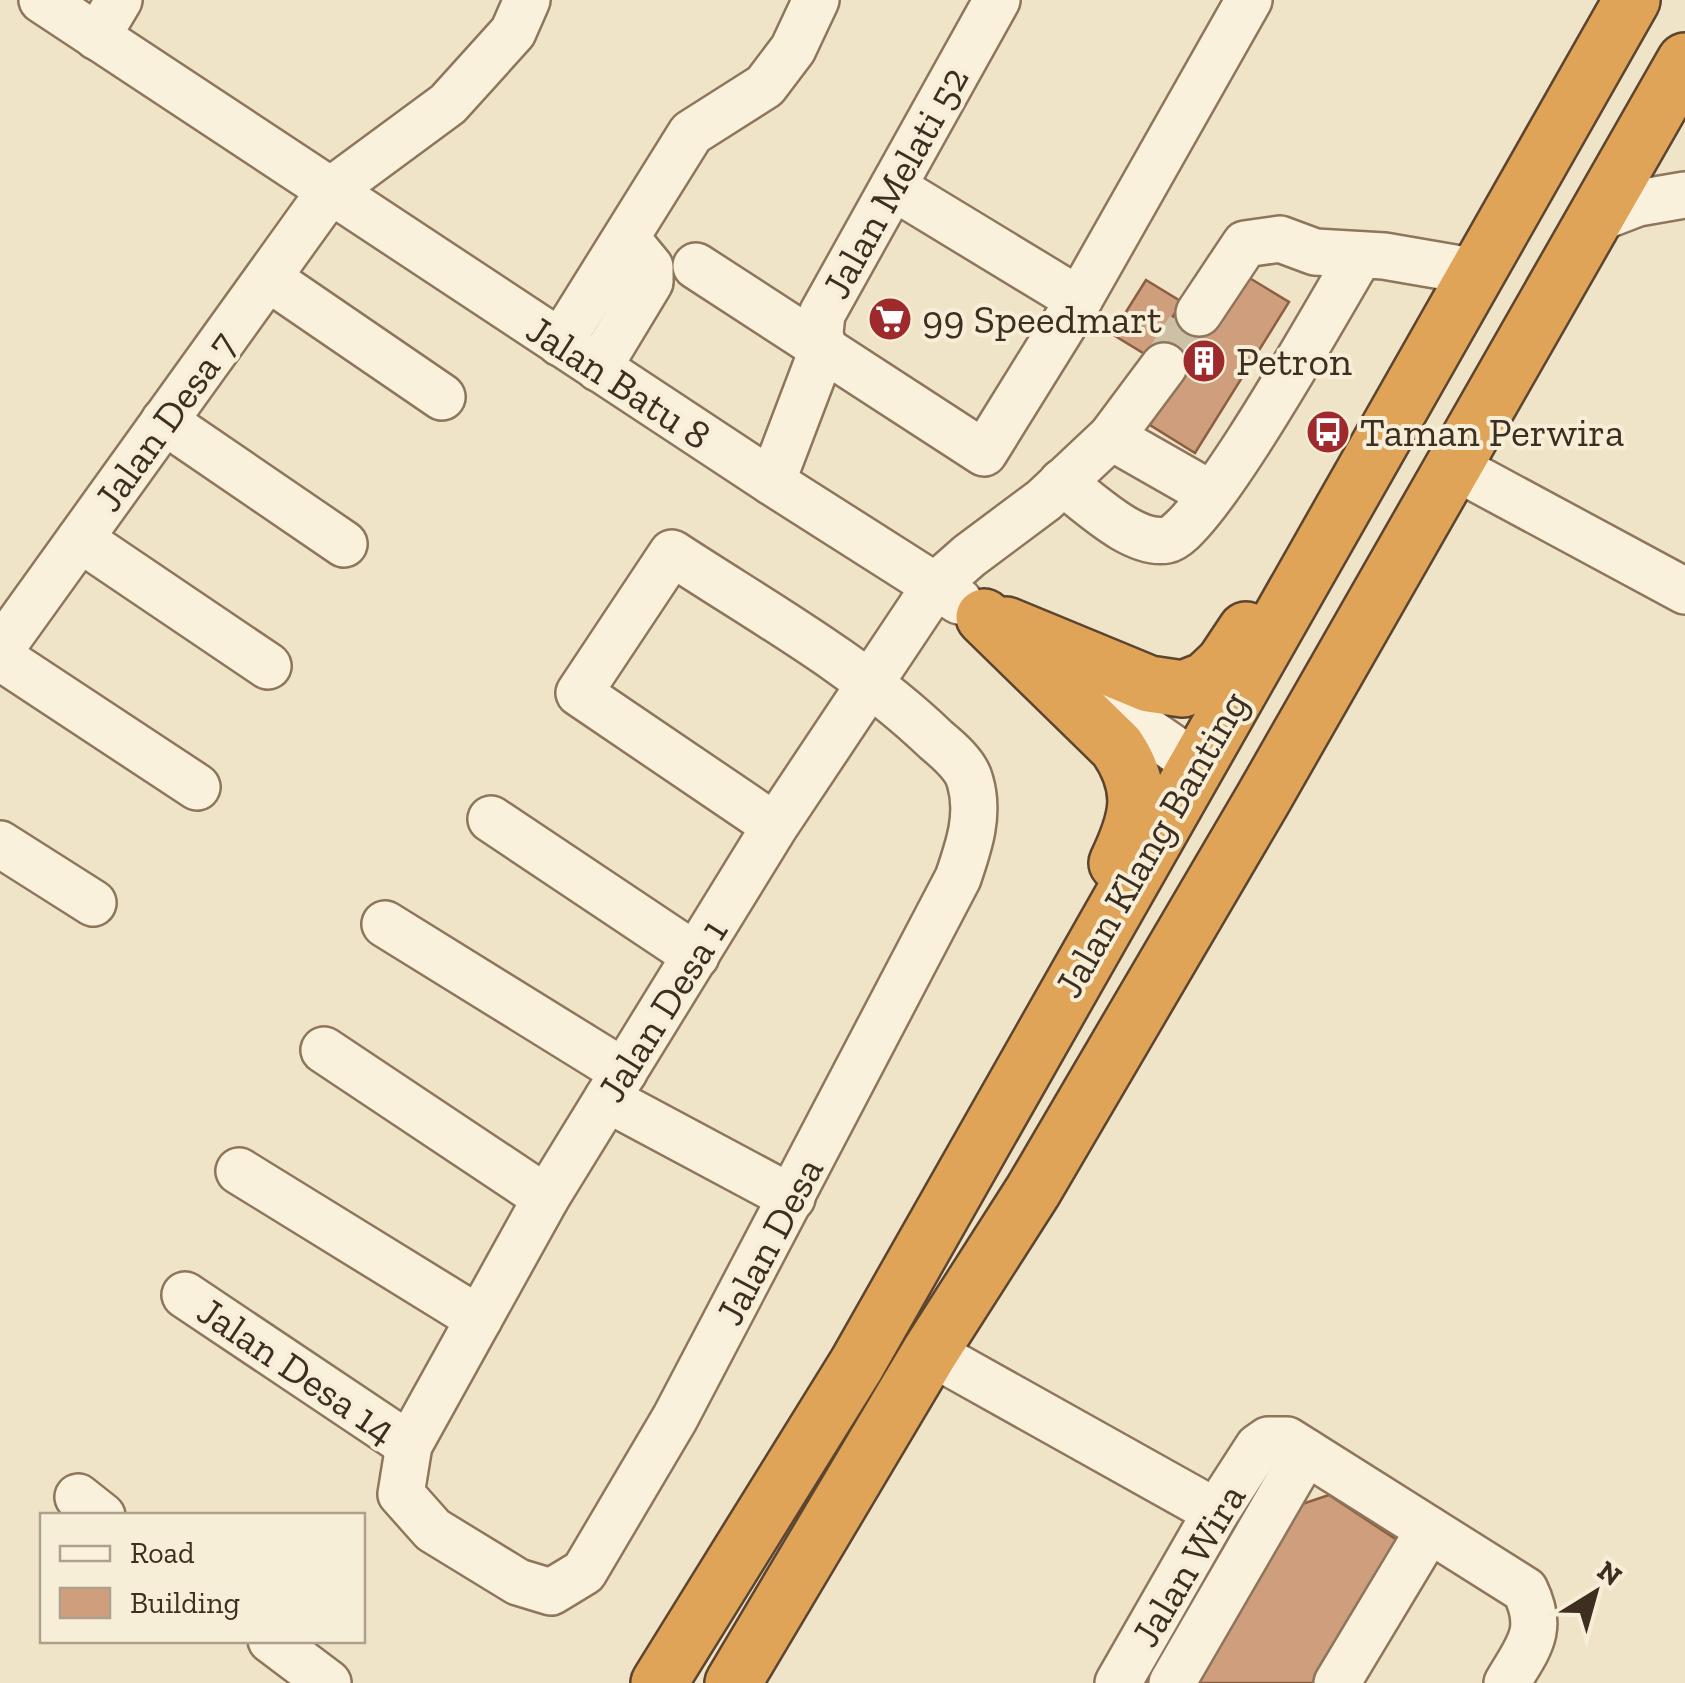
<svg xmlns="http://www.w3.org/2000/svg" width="1685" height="1683" font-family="'Zilla Slab',serif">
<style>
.building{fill:#cf9f7d;stroke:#8d5f41;stroke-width:2.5}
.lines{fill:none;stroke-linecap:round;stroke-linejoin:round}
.minor-tunnel{stroke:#ccc0a6;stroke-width:45;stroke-dasharray:45 22;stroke-linecap:butt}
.minor-casing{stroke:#8d765c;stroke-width:50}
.highway-casing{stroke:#5b4430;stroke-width:60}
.minor{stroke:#faf1dc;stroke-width:45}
.highway{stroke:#e0a458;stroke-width:55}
.labels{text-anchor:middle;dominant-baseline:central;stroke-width:8;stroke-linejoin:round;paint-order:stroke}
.street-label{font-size:40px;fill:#3d2e20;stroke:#f7eed8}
.poi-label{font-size:40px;fill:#3d2e20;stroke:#f7eed8;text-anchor:start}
</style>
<rect width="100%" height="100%" fill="#f0e4c8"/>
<g class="building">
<path d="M1243,274L1289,302L1195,453L1150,425L1180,375L1148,356L1182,302Z"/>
<path d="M1146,280L1182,302L1148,356L1112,334Z"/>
<path d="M1329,1495L1400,1542L1318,1683H1195L1299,1505Z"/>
</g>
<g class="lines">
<path class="minor-tunnel" d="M1164,366L1199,313"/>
<defs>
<g id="minor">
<path d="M42,0L772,482L959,601"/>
<path d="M97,37L119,0"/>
<path d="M893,187L1079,300"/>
<path d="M1594,220L1638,203L1685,195"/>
<path d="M696,266L984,453L1079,300L1249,0"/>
<path d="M268,278L442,397"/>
<path d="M1199,313L1245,244L1280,239L1315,252L1384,256L1477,272"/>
<path d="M560,343L691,133L765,86L793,49L816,0"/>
<path d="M598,368L650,282V267L636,250L624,244"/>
<path d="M164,421L344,544"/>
<path d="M1111,437L1211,494"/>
<path d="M1455,467L1685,591"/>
<path d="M772,482L823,348L820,333L822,314L997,0"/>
<path d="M1062,482C1089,502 1133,546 1167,540C1204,533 1334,298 1360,255"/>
<path d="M80,539L268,666"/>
<path d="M0,650L330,191L448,104L513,32L527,0"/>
<path d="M0,657L197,787"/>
<path d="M1070,677L1196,764"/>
<path d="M491,819L696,956"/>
<path d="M775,826L579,693L672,553C762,612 858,665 936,740C948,750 966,765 970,781C980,814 969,846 958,878L675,1418L584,1572L551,1592L518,1582L433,1530L401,1494L409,1445L546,1198L775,826L935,586L969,556L1044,500L1111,437L1164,366"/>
<path d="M0,844L93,903"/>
<path d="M385,924L624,1072"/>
<path d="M324,1050L546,1198"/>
<path d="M607,1099L792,1198"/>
<path d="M239,1171L479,1319"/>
<path d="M185,1295L409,1445"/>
<path d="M930,1352L1216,1512"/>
<path d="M78,1497L102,1516"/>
<path d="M271,1640L328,1683"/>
<path d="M1118,1683L1216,1512L1258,1447L1268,1440H1287L1525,1590C1545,1631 1528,1647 1507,1683"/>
<path d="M1172,1683L1306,1452"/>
<path d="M1337,1683L1429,1530"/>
</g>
<g id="highway">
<path d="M984,617L1117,747C1146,790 1138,819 1117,863"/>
<path d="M1006,625L1149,684L1183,689L1206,680L1224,663L1246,630"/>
<path d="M659,1683L857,1364L1632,0"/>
<path d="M733,1683L930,1352L1033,1191L1263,799L1685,61"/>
</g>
</defs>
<use href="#minor" class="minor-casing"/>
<use href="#highway" class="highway-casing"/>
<use href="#minor" class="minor"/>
<use href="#highway" class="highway"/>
</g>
<defs>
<symbol id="supermarket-disc" viewBox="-11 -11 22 22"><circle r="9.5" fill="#9e2a2b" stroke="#f7eed8"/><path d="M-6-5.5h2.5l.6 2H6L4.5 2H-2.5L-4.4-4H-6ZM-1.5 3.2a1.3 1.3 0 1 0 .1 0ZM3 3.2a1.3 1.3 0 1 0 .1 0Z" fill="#fff"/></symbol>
<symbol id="building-disc" viewBox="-11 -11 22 22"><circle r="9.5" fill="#9e2a2b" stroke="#f7eed8"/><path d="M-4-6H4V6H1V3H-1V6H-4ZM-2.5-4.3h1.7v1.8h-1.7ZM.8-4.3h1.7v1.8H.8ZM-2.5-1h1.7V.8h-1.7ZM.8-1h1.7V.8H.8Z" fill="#fff"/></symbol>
<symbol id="bus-disc" viewBox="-11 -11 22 22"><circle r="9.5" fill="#9e2a2b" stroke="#f7eed8"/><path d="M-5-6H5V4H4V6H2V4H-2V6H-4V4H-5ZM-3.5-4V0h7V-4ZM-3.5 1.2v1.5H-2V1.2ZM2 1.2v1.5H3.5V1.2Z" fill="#fff"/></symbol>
</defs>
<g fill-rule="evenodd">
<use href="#supermarket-disc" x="865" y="294" width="50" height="50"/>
<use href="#building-disc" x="1179" y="336" width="50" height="50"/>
<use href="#bus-disc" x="1303" y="407" width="50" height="50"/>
</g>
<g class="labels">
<g class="street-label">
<text transform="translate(895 182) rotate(-61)">Jalan Melati 52</text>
<text transform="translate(619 382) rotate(33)">Jalan Batu 8</text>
<text transform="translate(165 421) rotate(-54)">Jalan Desa 7</text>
<text transform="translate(1151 844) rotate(-60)">Jalan Klang Banting</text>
<text transform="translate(662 1010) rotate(-58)">Jalan Desa 1</text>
<text transform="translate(769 1241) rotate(-62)">Jalan Desa</text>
<text transform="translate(297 1370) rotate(34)">Jalan Desa 14</text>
<text transform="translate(1188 1565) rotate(-59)">Jalan Wira</text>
</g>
<g class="poi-label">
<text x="922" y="319">99 Speedmart</text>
<text x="1236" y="361">Petron</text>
<text x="1360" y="432">Taman Perwira</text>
</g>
</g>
<rect x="40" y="1513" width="325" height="130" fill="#f7eed8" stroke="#ada18e" stroke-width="2.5"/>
<rect x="60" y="1546" width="50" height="15" fill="#faf1dc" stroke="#ada18e" stroke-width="2.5"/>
<text x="130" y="1563" font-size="30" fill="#3d2e20">Road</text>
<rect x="60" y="1588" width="50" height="30" fill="#cf9f7d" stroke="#ada18e" stroke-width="2.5"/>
<text x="130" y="1613" font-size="30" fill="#3d2e20">Building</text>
<g transform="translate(1595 1593) rotate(37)" stroke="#f7eed8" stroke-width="8" paint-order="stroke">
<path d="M0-8L18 38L0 25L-18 38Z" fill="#3d2e20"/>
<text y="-15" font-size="28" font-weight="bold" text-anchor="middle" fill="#3d2e20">N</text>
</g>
</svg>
